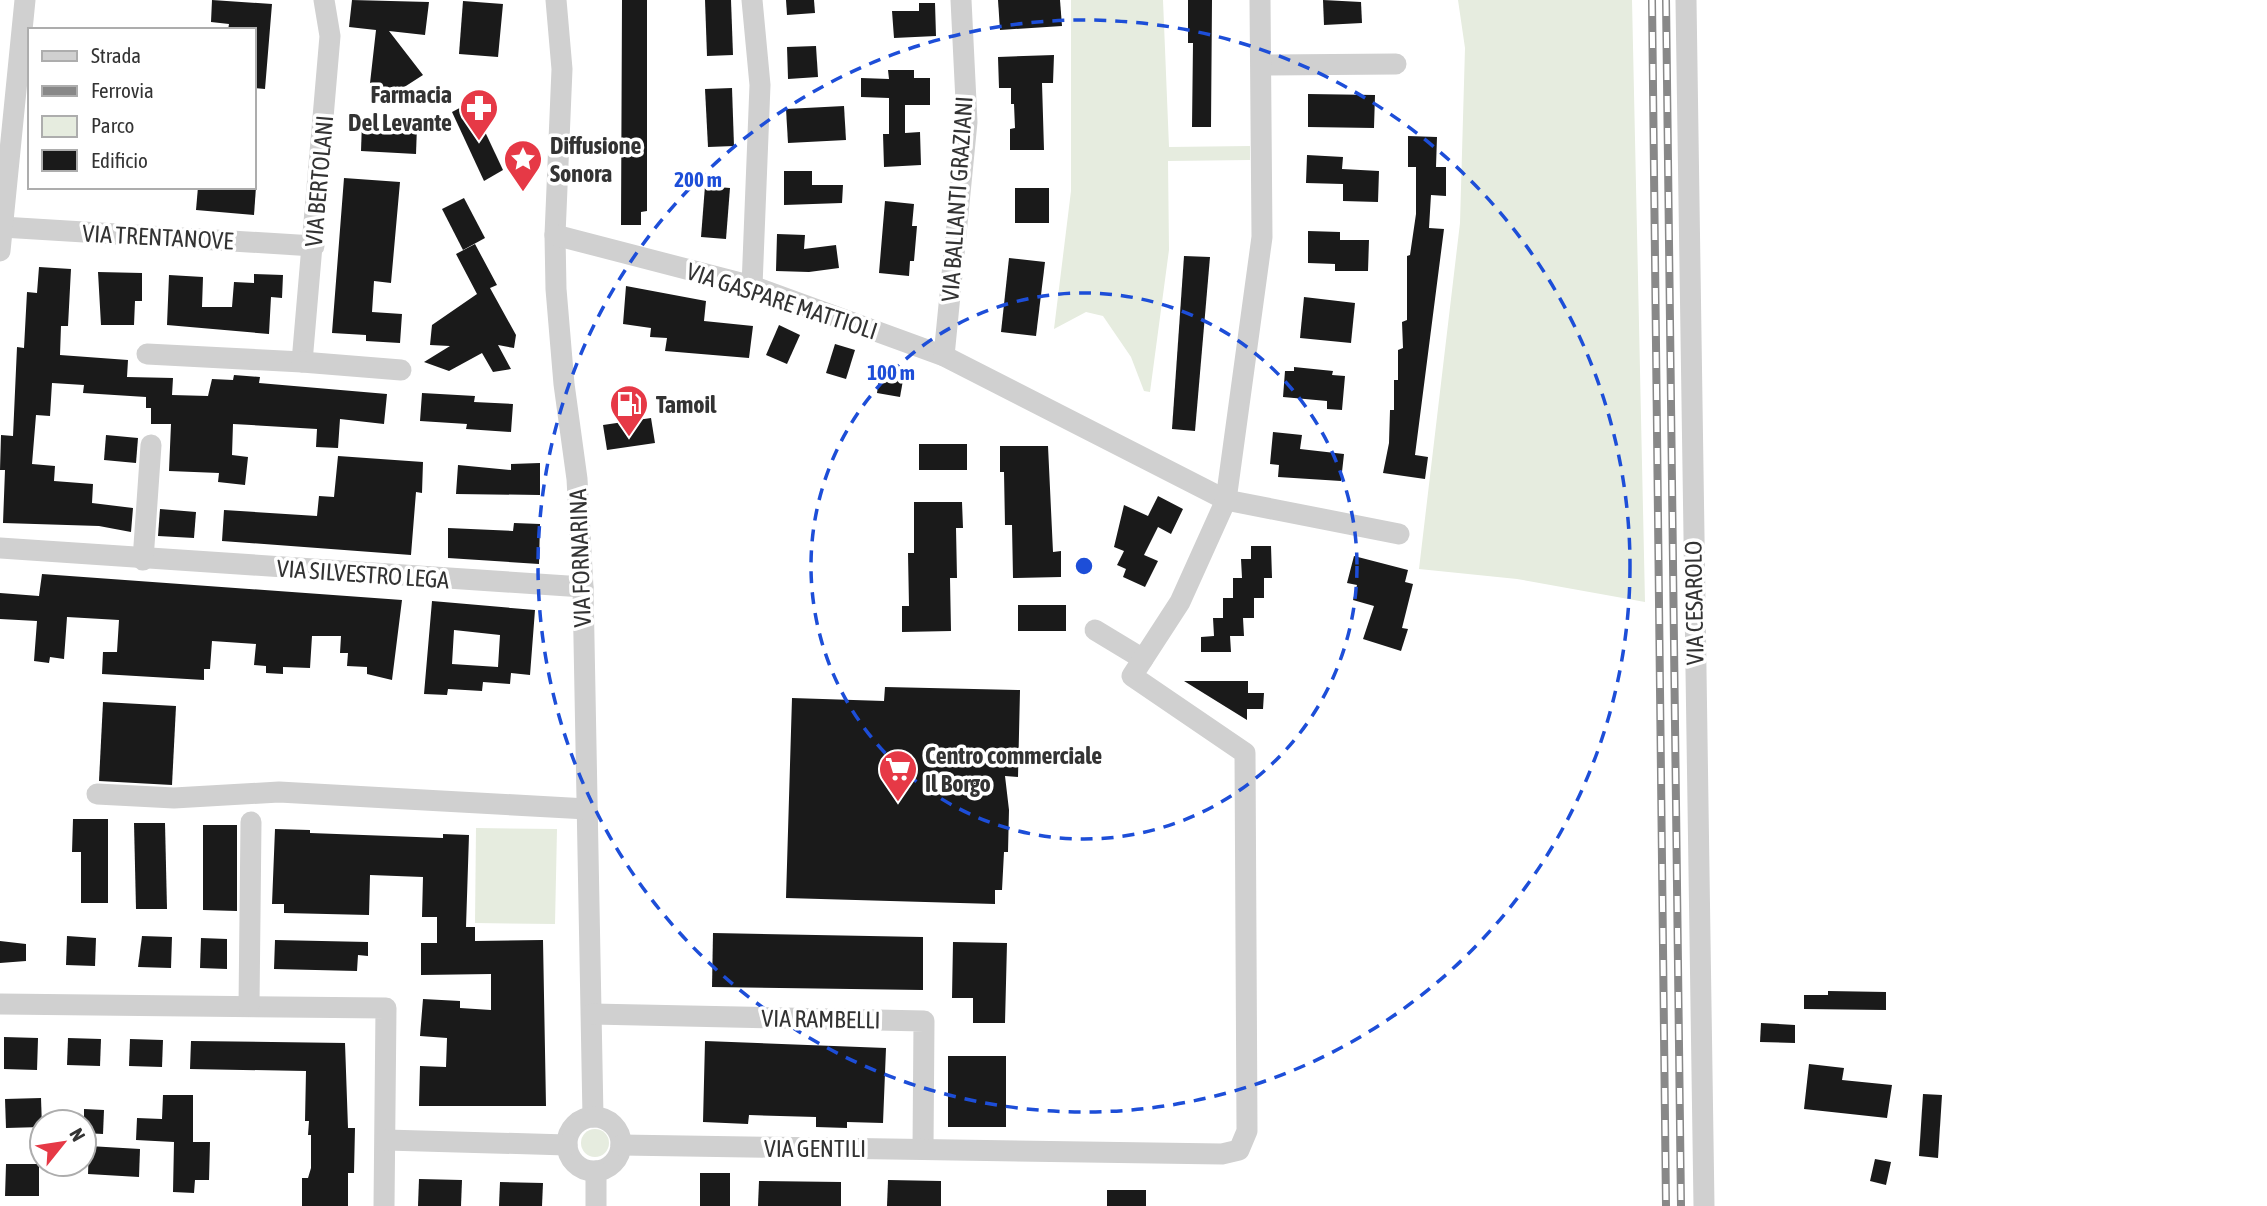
<svg xmlns="http://www.w3.org/2000/svg" width="2267" height="1206" font-family="'Asap Condensed',sans-serif">
<style>
.green{fill:#e6ecdf}
.building{fill:#1a1a1a;fill-rule:evenodd}
.lines{fill:none;stroke-linecap:round;stroke-linejoin:round}
.street{stroke:#d0d0d0;stroke-width:21}
.rail-casing{stroke:#888;stroke-width:8}
.rail{stroke:#fff;stroke-width:5;stroke-dasharray:16;stroke-linecap:butt}
.ring{fill:none;stroke:#1d4ed8;stroke-width:3.5;stroke-dasharray:12 9}
.labels{text-anchor:middle;dominant-baseline:central;stroke-width:7;stroke-linejoin:round;paint-order:stroke}
.poi-label{font-size:24px;font-weight:bold;fill:#333;stroke:#fff;text-anchor:start}
.street-label{font-size:24px;fill:#333;stroke:#fff}
.centre{fill:#1d4ed8;stroke:#fff;stroke-width:3.5}
.ring-label{font-size:21px;text-anchor:middle;font-weight:bold;fill:#1d4ed8;stroke:#fff;stroke-width:7;stroke-linejoin:round;paint-order:stroke}
</style>
<rect width="100%" height="100%" fill="#fff"/>
<g class="green">
<path d="M1071,0H1163L1169,147L1250,146V160L1168,161L1169,250L1150,392L1144,391L1131,357L1103,316L1086,312L1054,329L1071,191Z"/>
<path d="M1458,0H1632L1645,602L1517,579L1419,569L1460,223L1465,48Z"/>
<path d="M476,828L557,829L555,924L475,923Z"/>
<circle cx="595" cy="1143" r="14"/>
</g>
<g class="building">
<path d="M212,0L272,4L265,89L254,88V30H228L229,24L211,22Z"/>
<path d="M352,0L429,2L425,35L389,31L423,75L395,93L369,92L376,30L349,27Z"/>
<path d="M622,0H647V211L641,212V225H621Z"/>
<path d="M705,0H731L733,55L707,56Z"/>
<path d="M786,0H814L815,13L787,15Z"/>
<path d="M998,0H1060L1062,26L1000,30Z"/>
<path d="M1188,0H1212L1211,127H1192L1193,43H1188Z"/>
<path d="M1323,0L1361,2L1362,23L1324,25Z"/>
<path d="M463,1L503,4L498,57L459,54Z"/>
<path d="M919,3H935L936,36L894,38L892,11H919Z"/>
<path d="M816,46L818,77L788,79L787,47Z"/>
<path d="M1054,55L1053,83H1042L1044,150H1010V129L1015,128L1014,104H1011V88H999L998,57Z"/>
<path d="M888,70H914V78H930V105H905V133L920,132L921,165L884,167L883,134H889V98L861,97V78L889,79Z"/>
<path d="M732,88L734,146L708,147L705,89Z"/>
<path d="M1308,94L1375,95L1374,128L1308,127Z"/>
<path d="M471,102L503,170L484,181L452,112Z"/>
<path d="M844,106L846,140L788,143L786,109Z"/>
<path d="M362,122L417,126L416,154L361,151Z"/>
<path d="M1408,136L1437,137L1436,167H1446V196L1431,195L1429,228L1444,229L1415,455L1428,457L1425,479L1383,473L1389,443L1390,410H1394V380H1398V350L1403,348L1402,322L1407,320V256L1410,255L1416,214V167H1408Z"/>
<path d="M1307,155L1343,157L1342,169L1379,171L1378,202L1343,201V184L1306,183Z"/>
<path d="M784,171H812V185H843L842,203L784,205Z"/>
<path d="M344,178L400,182L391,283L374,281L372,312L402,314L400,343L366,341V335L332,333Z"/>
<path d="M705,186L730,188L726,239L701,237Z"/>
<path d="M198,187H256L254,215L196,210Z"/>
<rect x="1015" y="188" width="34" height="35"/>
<path d="M464,198L485,238L463,250L442,209Z"/>
<path d="M885,201L914,204L912,226H917L914,261H910L909,276L879,273Z"/>
<path d="M1308,231L1340,232V240H1369L1368,271H1335V264L1308,263Z"/>
<path d="M777,234L805,235L804,249L836,245L839,268L809,272L776,271Z"/>
<path d="M475,244L497,285L490,288L516,335L514,348L498,345L511,369L493,372L482,353L449,371L424,362L450,346L430,345L432,325L477,294L456,254Z"/>
<path d="M1184,256L1210,257L1195,431L1172,429Z"/>
<path d="M1009,258L1045,262L1036,336L1001,332Z"/>
<path d="M39,267L71,269L68,326H61L60,355L128,360L127,377L173,378L172,395L208,396L212,379L233,380L234,375L260,377L259,383L387,394L384,424L340,419L338,448L316,447L317,429L233,424L232,455L248,457L245,485L218,482L219,473L169,471L171,424H151V408H146V397L83,393L84,385L52,383L50,416L36,415L32,464L55,466L54,481L93,484L92,503L133,508L131,532L99,526L3,523L5,470H0L1,435L13,436L17,347L24,348L27,292L37,293Z"/>
<path d="M98,272L142,273V301H135L134,325H101Z"/>
<path d="M254,274L283,275L282,298L271,297L269,334L167,325L169,275L203,277L202,307H232L234,282L254,283Z"/>
<path d="M626,286L706,301L704,321L753,326L749,358L665,351L667,338L650,337L651,328L623,324Z"/>
<path d="M1304,297L1355,303L1351,343L1300,338Z"/>
<path d="M779,325L800,335L787,364L766,355Z"/>
<path d="M835,344L855,350L846,379L826,373Z"/>
<path d="M881,365L905,369L900,397L877,393Z"/>
<path d="M1294,367L1333,371L1332,375L1345,376L1342,410L1327,409V401L1283,397L1285,371H1294Z"/>
<path d="M422,393L475,396L474,402L513,404L511,432L466,429L467,424L420,421Z"/>
<path d="M651,418L655,443L607,450L603,425Z"/>
<path d="M1273,432L1302,435L1300,449L1344,454L1341,481L1278,477L1279,465L1270,464Z"/>
<path d="M106,435L138,438L136,463L104,460Z"/>
<rect x="919" y="444" width="48" height="26"/>
<path d="M1000,446H1048L1053,552L1061,551V577L1013,578L1012,525H1005L1004,472H1000Z"/>
<path d="M338,456L423,462L422,493L416,492L411,555L222,541L224,510L317,516L319,496L334,497Z"/>
<path d="M540,463V495L456,494L458,465L511,470V464Z"/>
<path d="M1158,496L1183,509L1171,534L1158,527L1144,555L1158,561L1145,587L1123,577L1126,569L1117,565L1124,551L1114,547L1124,505L1148,516Z"/>
<path d="M914,502H962L963,528H956L957,578H950L951,631L902,632V606H909L908,553H914Z"/>
<path d="M160,509L196,512L194,538L158,536Z"/>
<path d="M514,523L540,524L539,564L448,558V528L513,531Z"/>
<path d="M1251,546H1271L1272,578H1264V598H1254V618H1243L1244,636H1230L1231,652H1201V637L1214,636L1213,618H1223V598H1233V578H1242L1241,559H1251Z"/>
<path d="M1354,556L1408,570L1405,582L1413,584L1402,628L1408,629L1401,651L1363,639L1374,606L1353,600L1357,585L1347,583Z"/>
<path d="M42,574L402,600L392,680L367,674V667L347,666L348,653H340L341,636H312L310,668L283,667V674L266,673V666L254,665L256,644L212,641L210,669H204V680L102,674L103,652H117L119,620L67,617L64,659L50,657L49,663L34,661L37,621L0,619V593L39,596Z"/>
<path d="M432,601L535,610L530,675L511,673L510,684L483,682L482,691L448,689L447,695L424,694ZM454,630L500,635L498,667L452,664Z"/>
<rect x="1018" y="605" width="48" height="26"/>
<path d="M1184,681H1248V693H1264L1263,709H1247V720Z"/>
<path d="M885,687L1020,690L1018,777L1005,776L1009,810L1008,852H1004L1002,890H995V904L786,898L792,698L884,701Z"/>
<path d="M103,702L176,706L172,785L99,781Z"/>
<path d="M73,819H108V903H81V852H72Z"/>
<path d="M134,823H165L167,909H136Z"/>
<path d="M203,825H237V911L203,910Z"/>
<path d="M275,829L310,830V833L443,838V834L469,835L466,927H475V941L543,940L546,1106H419L420,1066L446,1067L447,1038L420,1036L423,999L460,1001V1008L491,1010V974L421,975V943H437V917H422L423,877L370,875L369,915L284,913V904H272Z"/>
<path d="M713,933L923,937V990L712,987Z"/>
<path d="M67,936L96,938L95,966L66,965Z"/>
<path d="M142,936L172,937L171,968L138,967Z"/>
<path d="M201,938L227,939V969L200,968Z"/>
<path d="M275,940L368,942V956L358,955L357,971L274,969Z"/>
<path d="M0,941L26,944V961L0,963Z"/>
<path d="M953,942L1007,943L1005,1023H973V998H952Z"/>
<path d="M1828,991L1886,992V1010L1804,1009V995H1828Z"/>
<path d="M1761,1023L1795,1025V1043L1760,1042Z"/>
<path d="M4,1037L38,1038L37,1070L4,1069Z"/>
<path d="M68,1038L101,1039L100,1066L67,1065Z"/>
<path d="M130,1039L163,1040L162,1067L129,1066Z"/>
<path d="M191,1041L345,1043L348,1128H355L354,1173H348V1206H302V1178H308L311,1168V1135H308L309,1121H305L306,1071L190,1069Z"/>
<path d="M705,1041L886,1048L883,1123L847,1122V1128L816,1127V1117L749,1115L748,1124L703,1122Z"/>
<rect x="948" y="1056" width="58" height="71"/>
<path d="M1809,1064L1844,1068L1842,1080L1892,1085L1887,1118L1804,1109Z"/>
<path d="M1923,1094L1942,1095L1938,1158L1919,1156Z"/>
<path d="M163,1095H193V1142H210L209,1180H195L194,1193L173,1192L174,1142L136,1140L137,1118L162,1119Z"/>
<path d="M41,1098L42,1127L6,1128L5,1099Z"/>
<path d="M84,1109L104,1110L103,1134L84,1133Z"/>
<path d="M89,1146L140,1149L139,1177L88,1174Z"/>
<path d="M1875,1159L1891,1162L1886,1185L1870,1181Z"/>
<path d="M6,1164H39V1196H5Z"/>
<rect x="700" y="1173" width="30" height="33"/>
<path d="M419,1179L462,1180L461,1206H418Z"/>
<path d="M888,1180L941,1181V1206H887Z"/>
<path d="M759,1181L841,1182V1206H758Z"/>
<path d="M500,1182L543,1183L542,1206H499Z"/>
<rect x="1107" y="1190" width="39" height="16"/>
</g>
<g class="lines">
<g class="street">
<path d="M556,0L562,69L555,235L556,289L564,384L577,479L583,587L593,1117"/>
<path d="M1686,0L1704,1206"/>
<path d="M1261,65L1396,64"/>
<path d="M2,227L314,246"/>
<path d="M555,235L752,286L944,356L1226,500L1399,534"/>
<path d="M0,251L25,0"/>
<path d="M752,286L760,85L752,0"/>
<path d="M147,354L302,362L330,36L324,0"/>
<path d="M944,356L967,122L961,0"/>
<path d="M302,362L401,370"/>
<path d="M0,548L583,587"/>
<path d="M143,560L151,445"/>
<path d="M1095,630L1143,659"/>
<path d="M97,794L174,798L279,792L587,809"/>
<path d="M0,1004L386,1008L384,1206"/>
<path d="M249,1006L251,822"/>
<path d="M592,1014L924,1021L923,1148"/>
<circle cx="594" cy="1144" r="27"/>
<path d="M386,1140L567,1145"/>
<path d="M621,1145L1222,1154L1239,1150L1247,1131L1245,753L1132,676L1180,602L1226,500L1262,237L1260,0"/>
<path d="M596,1171V1206"/>
</g>
<defs>
<g id="rail">
<path d="M1652,0L1666,1206"/>
<path d="M1666,0L1681,1206"/>
</g>
</defs>
<use href="#rail" class="rail-casing"/>
<use href="#rail" class="rail"/>
</g>
<g class="ring">
<circle cx="1084" cy="566" r="273"/>
<circle cx="1084" cy="566" r="546"/>
</g>
<defs>
<symbol id="pharmacy-pin" viewBox="-11 -11 22 30"><path d="M0 17L-7.5 6A9.5 9.5 0 1 1 7.5 6Z" fill="#e63946" stroke="#fff"/><path d="M-2-6h4v4h4v4h-4v4h-4v-4h-4v-4h4Z" fill="#fff"/></symbol>
<symbol id="sight-pin" viewBox="-11 -11 22 30"><path d="M0 17L-7.5 6A9.5 9.5 0 1 1 7.5 6Z" fill="#e63946" stroke="#fff"/><path d="M0-6L1.8-2.2L6-1.7L2.9 1.2L3.7 5.4L0 3.3L-3.7 5.4L-2.9 1.2L-6-1.7L-1.8-2.2Z" fill="#fff"/></symbol>
<symbol id="fuel-pin" viewBox="-11 -11 22 30"><path d="M0 17L-7.5 6A9.5 9.5 0 1 1 7.5 6Z" fill="#e63946" stroke="#fff"/><path d="M-5.5-6h7V0h2V4h1.3V-2.5L3-4.5l.8-.8L6-3V5H2.5V1h-1V6h-7ZM-4.2-4.7v3.2H.2V-4.7Z" fill="#fff"/></symbol>
<symbol id="supermarket-pin" viewBox="-11 -11 22 30"><path d="M0 17L-7.5 6A9.5 9.5 0 1 1 7.5 6Z" fill="#e63946" stroke="#fff"/><path d="M-6-5.5h2.5l.6 2H6L4.5 2H-2.5L-4.4-4H-6ZM-1.5 3.2a1.3 1.3 0 1 0 .1 0ZM3 3.2a1.3 1.3 0 1 0 .1 0Z" fill="#fff"/></symbol>
</defs>
<g fill-rule="evenodd">
<use href="#pharmacy-pin" x="457" y="86" width="44" height="60"/>
<use href="#sight-pin" x="501" y="137" width="44" height="60"/>
<use href="#fuel-pin" x="607" y="382" width="44" height="60"/>
<use href="#supermarket-pin" x="876" y="747" width="44" height="60"/>
</g>
<g class="labels">
<g class="poi-label">
<text x="452" y="94" text-anchor="end">Farmacia<tspan x="452" dy="28">Del Levante</tspan></text>
<text x="550" y="145">Diffusione<tspan x="550" dy="28">Sonora</tspan></text>
<text x="656" y="404">Tamoil</text>
<text x="925" y="755">Centro commerciale<tspan x="925" dy="28">Il Borgo</tspan></text>
</g>
<g class="street-label">
<text transform="translate(319 181) rotate(-85)">VIA BERTOLANI</text>
<text transform="translate(957 199) rotate(-86)">VIA BALLANTI GRAZIANI</text>
<text transform="translate(158 237) rotate(3)">VIA TRENTANOVE</text>
<text transform="translate(782 301) rotate(18)">VIA GASPARE MATTIOLI</text>
<text transform="translate(580 558) rotate(-92)">VIA FORNARINA</text>
<text transform="translate(363 574) rotate(4)">VIA SILVESTRO LEGA</text>
<text transform="translate(1694 603) rotate(-91)">VIA CESAROLO</text>
<text transform="translate(821 1019) rotate(1)">VIA RAMBELLI</text>
<text x="815" y="1148">VIA GENTILI</text>
</g>
</g>
<circle cx="1084" cy="566" r="10" class="centre"/>
<g class="ring-label">
<text x="698" y="187">200 m</text>
<text x="891" y="380">100 m</text>
</g>
<rect x="28" y="28" width="228" height="161" fill="#ffffff" stroke="#adadad" stroke-width="2"/>
<rect x="42" y="51" width="35" height="10" fill="#d0d0d0" stroke="#adadad" stroke-width="2"/>
<text x="91" y="63" font-size="21" fill="#333333">Strada</text>
<rect x="42" y="86" width="35" height="10" fill="#888888" stroke="#adadad" stroke-width="2"/>
<text x="91" y="98" font-size="21" fill="#333333">Ferrovia</text>
<rect x="42" y="116" width="35" height="21" fill="#e6ecdf" stroke="#adadad" stroke-width="2"/>
<text x="91" y="133" font-size="21" fill="#333333">Parco</text>
<rect x="42" y="150" width="35" height="21" fill="#1a1a1a" stroke="#adadad" stroke-width="2"/>
<text x="91" y="168" font-size="21" fill="#333333">Edificio</text>
<g transform="translate(63 1143) rotate(60)"><circle r="33" fill="#ffffff" stroke="#adadad" stroke-width="2"/>
<path d="M0-5L12 26L0 18L-12 26Z" fill="#e63946"/>
<text y="-10" font-size="19" font-weight="bold" text-anchor="middle" fill="#333333">N</text>
</g>
</svg>
